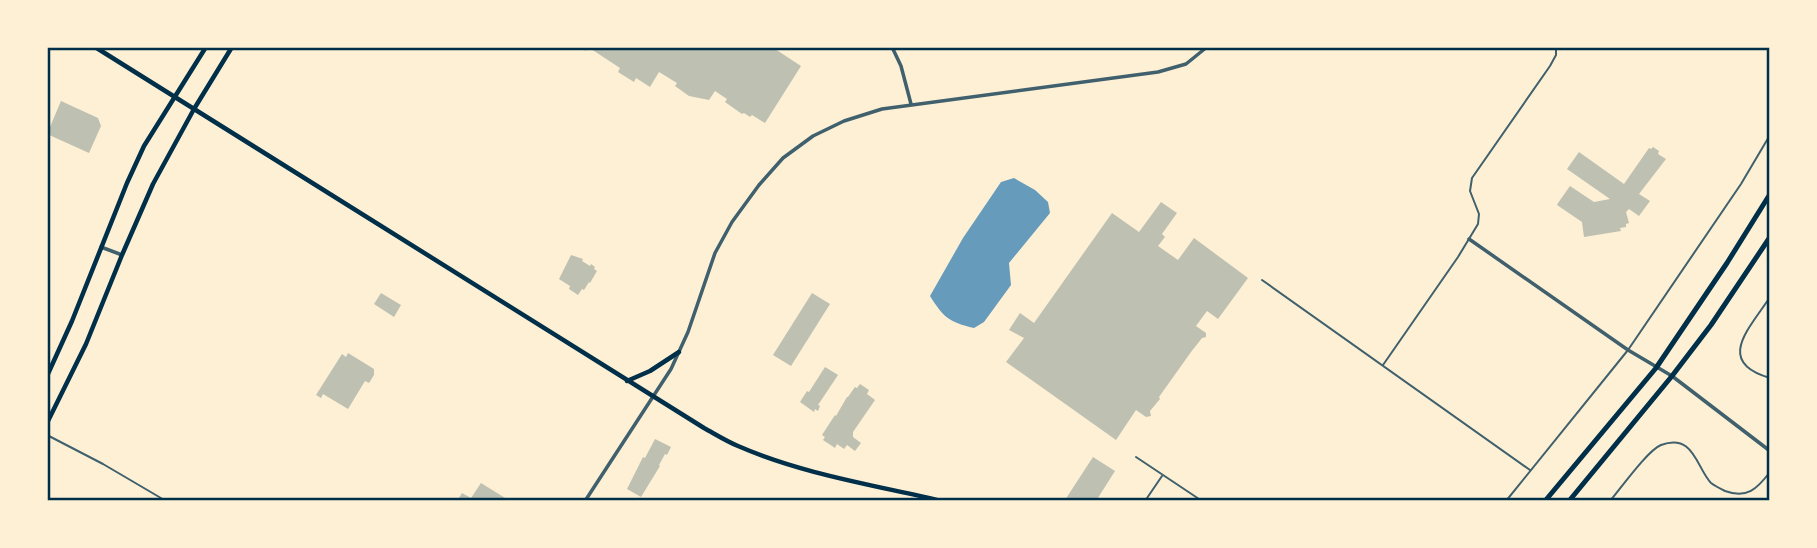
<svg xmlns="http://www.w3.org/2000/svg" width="1817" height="548" font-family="'Space Grotesk',sans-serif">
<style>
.water{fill:#669bbc}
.building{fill:#bec0b2}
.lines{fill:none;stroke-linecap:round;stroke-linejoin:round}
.service{stroke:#3f606c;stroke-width:2}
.minor{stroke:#3f606c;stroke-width:3.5}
.tertiary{stroke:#3f606c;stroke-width:3.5}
.secondary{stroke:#003049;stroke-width:4.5}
.primary{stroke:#003049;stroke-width:5}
.neatline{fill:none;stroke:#003049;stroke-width:2.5}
</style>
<rect width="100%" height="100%" fill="#fdf0d5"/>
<path class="water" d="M1014,178L1035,190L1048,202L1050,213L1009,263L1011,285L984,322L974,328C949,322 944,318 930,296L963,238L1001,182Z"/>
<g class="building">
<path d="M579,47H772L801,66L765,123L752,115L750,117L744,113L742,114L725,102L727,99L715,91L709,100L689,96L675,86L677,83L659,72L650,87L636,78L634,82L618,72L620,68L588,47L586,51Z"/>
<path d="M61,101L98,118L101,126L89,153L47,134Z"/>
<path d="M1653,147L1659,151L1658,154L1666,159L1639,194L1650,201L1639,216L1629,209L1626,212L1629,223L1626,224V227L1620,228L1621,231L1584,237L1582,222L1557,205L1558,203L1570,186L1594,202L1610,199L1567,169L1579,152L1624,184L1649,148L1651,149Z"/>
<path d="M1161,202L1177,213L1162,234L1165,237L1158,246L1178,260L1194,238L1248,278L1218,319L1207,311L1196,326L1206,333V337L1202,338L1191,352L1159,397L1160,399L1150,411L1151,416L1146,417L1136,410L1116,440L1006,362L1024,338L1009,330L1020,313L1034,323L1112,213L1139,232Z"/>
<path d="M571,255L583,259L582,261L590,266L591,264L595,267L594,269L597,271L590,283L589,282L584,290L582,289L578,295L569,289L570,286L559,279Z"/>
<path d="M381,293L401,305L394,317L374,304Z"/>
<path d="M812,293L830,304L791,366L773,355Z"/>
<path d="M348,353L374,369V375L369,383L365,381L348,409L323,394L321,398L316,395L342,354L346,357Z"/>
<path d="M825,367L838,375L818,405L820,406L818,411L815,409L814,412L800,402L807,391L809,392Z"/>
<path d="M860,384L869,390L867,394L875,400L853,432V437L861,443L855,451L847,445L844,449L837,444L835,448L823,440L825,437L822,435L835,415L836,416L847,397H848L855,387L857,388Z"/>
<path d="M655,439L671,447L667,455L665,454L659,465L660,466L641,497L627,489L643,457L645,458Z"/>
<path d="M1093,457L1115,471L1096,501H1066L1065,500Z"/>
<path d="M481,483L510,501H457L462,493L471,498Z"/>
</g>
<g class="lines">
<g class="service">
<path d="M1262,280L1530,470"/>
<path d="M1770,297C1750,328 1714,362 1770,378"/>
<path d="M1383,365L1458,257L1478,224L1479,214L1470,191L1472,178L1550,66L1556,55V47"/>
<path d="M47,435L103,464L166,501"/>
<path d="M1136,457L1202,501"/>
<path d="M1145,501L1162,476"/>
<path d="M1506,501L1628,350L1741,184L1770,135"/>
<path d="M1610,501C1621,488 1648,450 1661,445C1694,433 1696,467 1711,483C1715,486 1721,489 1725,491C1747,499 1757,489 1770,472"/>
</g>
<g class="minor">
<path d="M1469,239L1628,350L1672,376L1770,451"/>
<path d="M101,247L122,255"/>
</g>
<g class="tertiary">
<path d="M892,47L901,66L911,104"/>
<path d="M585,501L671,369L688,332L715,253L732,222L759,185L783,158L813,136L844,121L882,109L1158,72L1186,64L1207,47"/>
</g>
<g class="secondary">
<path d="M95,47L704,428C715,434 726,441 738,446C802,474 874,485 942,501"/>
<path d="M47,376L72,321L127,183L144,146L206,47"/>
<path d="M627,381L650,371L679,352"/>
<path d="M47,423L86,344L122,255L153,184L194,109L232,47"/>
</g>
<g class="primary">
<path d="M1545,501L1656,368L1727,263L1770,194"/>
<path d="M1569,501L1672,376L1711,325L1770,237"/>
</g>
</g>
<rect width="1817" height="548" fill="none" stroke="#fdf0d5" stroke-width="98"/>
<rect x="49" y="49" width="1719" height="450" class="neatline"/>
</svg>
